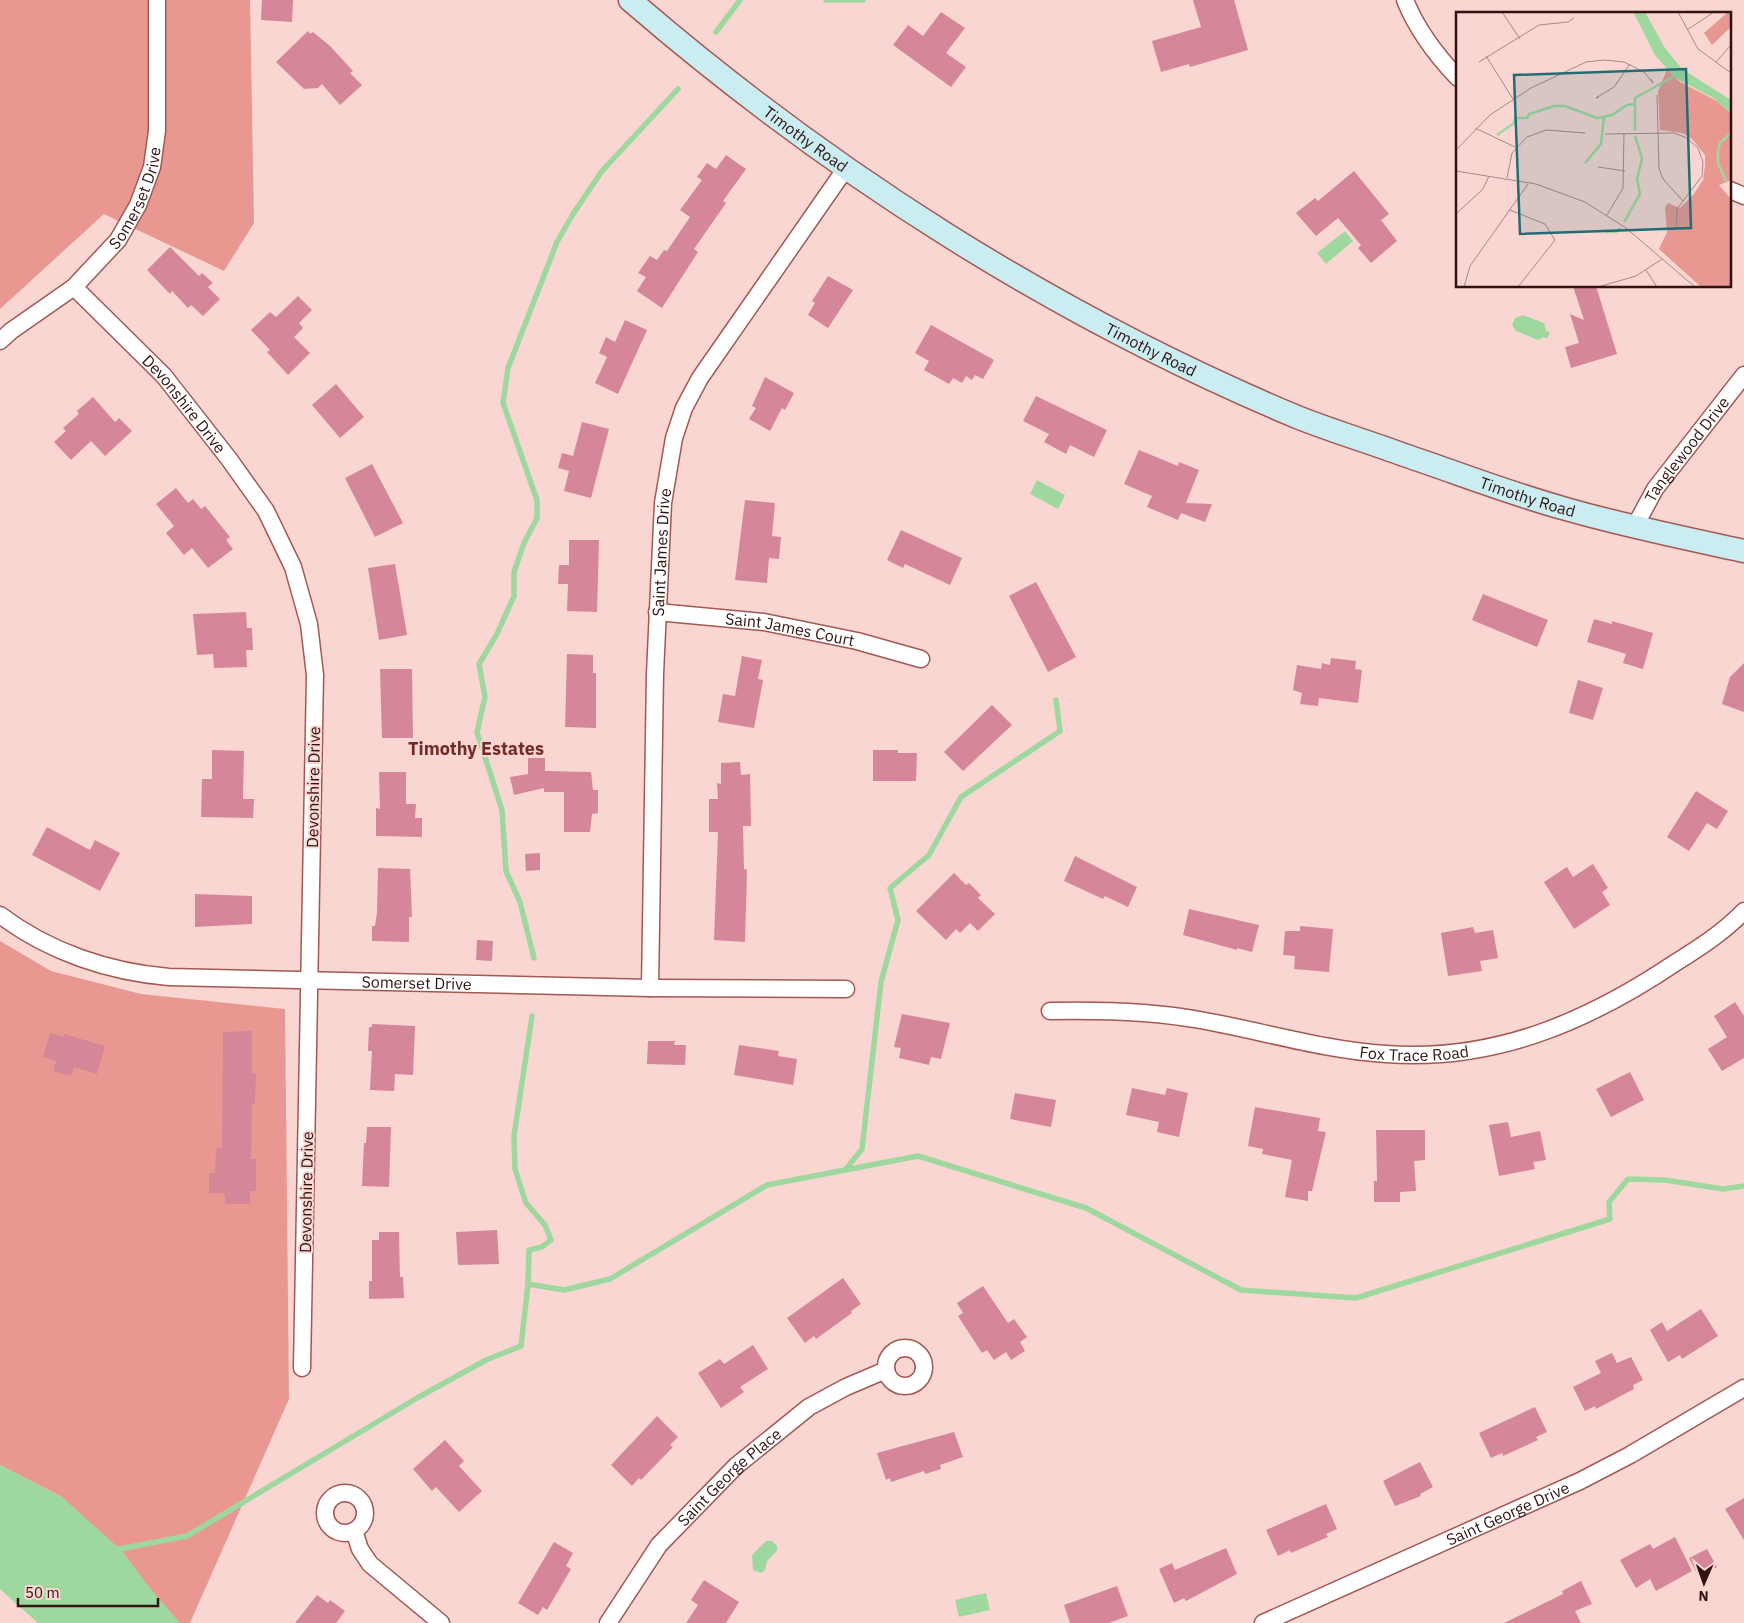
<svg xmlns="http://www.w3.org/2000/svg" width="1744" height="1623" font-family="'IBM Plex Sans',sans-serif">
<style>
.forest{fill:#e99891}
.water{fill:#9fd89f}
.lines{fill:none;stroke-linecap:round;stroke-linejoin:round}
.stream{stroke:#9fd89f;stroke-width:5.5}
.building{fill:#d58799}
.street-casing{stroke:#a35854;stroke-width:19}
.secondary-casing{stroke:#a35854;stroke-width:25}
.street{stroke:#fff;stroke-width:16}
.secondary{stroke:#c9edf1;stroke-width:22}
.labels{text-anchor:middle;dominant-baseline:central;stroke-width:4;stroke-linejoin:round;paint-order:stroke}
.street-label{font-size:16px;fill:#311311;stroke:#f9d6d2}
.neighbourhood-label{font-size:18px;font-weight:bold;fill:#712c29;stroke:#f9d6d2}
.inset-river{fill:none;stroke:#9fd89f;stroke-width:2.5}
.inset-road{fill:none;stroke:#a98885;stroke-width:1}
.view{fill:#226d74;fill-opacity:0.15;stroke:#226d74;stroke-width:2.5}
.inset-edge{fill:none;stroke:#311311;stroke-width:2.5}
</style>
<rect width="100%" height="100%" fill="#f9d6d2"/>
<g class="forest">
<path d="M0,0H250L254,223L224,271L104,214L0,309Z"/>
<path d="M0,941L51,971L141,994L285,1009L289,1399L190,1623H180L62,1497L0,1465Z"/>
</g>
<g class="water">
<path d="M1345,231L1353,241L1326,264L1317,253Z"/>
<path d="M1523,315L1544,323L1546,331L1550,332L1547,339L1544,337L1538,340L1516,331L1512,325L1515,318Z"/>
<path d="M1037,480L1065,495L1058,509L1030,494Z"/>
<path d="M0,1465L62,1497L122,1551L153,1592L180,1623H38L0,1589Z"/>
<path d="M766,1541H772L777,1546V1551L767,1561L765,1570L761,1573L753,1570L752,1555Z"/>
<path d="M986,1593L990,1610L959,1617L955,1600Z"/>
</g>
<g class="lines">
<g class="stream">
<path d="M826,0H863"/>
<path d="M716,32L740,0"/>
<path d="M534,958L520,902L506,871L502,810L477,732L485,697L479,664L497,634L514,596V572L524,543L537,518V500L503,403L508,368L557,242L573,214L602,171L678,89"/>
<path d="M846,1169L862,1149L881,982L898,920L890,888L929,855L961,797L1060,731L1056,700"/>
<path d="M528,1284L529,1250L542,1247L551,1240L545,1225L526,1203L515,1169L514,1136L532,1016"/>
<path d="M114,1550L187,1536L417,1398L486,1360L521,1346L528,1284L564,1290L610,1279L767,1185L918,1156L1086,1208L1241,1290L1356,1298L1610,1219L1609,1202L1628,1179L1665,1180L1723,1189L1744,1186"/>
</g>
</g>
<g class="building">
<path d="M262,0H293L292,22L261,20Z"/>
<path d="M1193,0H1234L1248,50L1190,67L1189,64L1161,72L1152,41L1201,27Z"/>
<path d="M941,12L965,28L946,53L966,67L951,87L893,45L908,25L923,36Z"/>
<path d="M308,31L310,34L313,32L330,46L353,71L350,73L362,85L340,105L322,84L318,88L304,89L276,62Z"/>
<path d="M726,155L746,169L723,201L726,203L694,249L698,252L662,308L637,291L646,277L638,273L650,256L657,260L664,250L667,251L690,217L680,210L702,180L697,177L707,163L716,169Z"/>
<path d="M1354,171L1389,214L1381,220L1397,241L1371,263L1358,248L1361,245L1338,218L1316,236L1296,213L1315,198L1318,201Z"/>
<path d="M170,247L199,276L202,273L213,283L208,287L220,299L203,316L191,305L188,308L172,291L170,294L147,270Z"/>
<path d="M828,276L853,290L828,328L808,315L815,303L812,301Z"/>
<path d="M1573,286H1596L1617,354L1571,368L1565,347L1579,343L1570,314L1584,320Z"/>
<path d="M298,296L312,310L299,323L303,328L294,337L310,353L288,375L267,352L270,350L251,330L270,312L276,317Z"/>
<path d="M625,320L647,330L618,394L595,383L607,357L599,353L606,337L615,342Z"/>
<path d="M931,325L994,360L983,379L975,375L972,380L966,376L962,383L953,378L949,384L924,370L929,361L915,353Z"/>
<path d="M765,377L794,393L785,410L782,408L770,431L749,419L756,408L752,406Z"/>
<path d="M336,384L364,417L340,438L312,405Z"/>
<path d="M1036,396L1107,430L1094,457L1070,445L1066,454L1044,442L1049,434L1023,421Z"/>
<path d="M93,397L115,422L119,418L132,431L105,456L91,441L71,460L54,442L66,431L63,428L79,414L77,411Z"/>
<path d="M582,422L609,429L591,498L564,491L569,471L558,468L562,453L573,456Z"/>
<path d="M1139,450L1178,466L1179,462L1199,470L1186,503L1212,504L1205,522L1181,513L1178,520L1147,507L1152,496L1124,484Z"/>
<path d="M372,464L403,523L375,537L345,478Z"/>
<path d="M176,488L188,503L193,499L201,509L205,506L230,537L226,540L233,549L208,568L192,548L184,555L166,533L174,526L156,504Z"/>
<path d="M745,500L775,503L772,536L781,537L779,559L769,558L767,583L735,580Z"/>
<path d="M901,530L962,558L950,585L905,564L903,568L887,560Z"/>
<path d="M569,540H599L597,612L567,611L568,584H558L559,565H569Z"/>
<path d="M395,564L407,635L379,640L368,568Z"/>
<path d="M1036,582L1076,657L1048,672L1009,596Z"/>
<path d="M1483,594L1548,620L1537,647L1472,620Z"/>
<path d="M246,612L247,628H252L253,650H246L247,667L214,668L213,654L197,655L193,614Z"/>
<path d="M1594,619L1612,624V621L1653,633L1643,669L1623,663L1626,654L1587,642Z"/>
<path d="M567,654L593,655V673H596V728L565,727Z"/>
<path d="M742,656L762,660L758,679L763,680L754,728L718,722L723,694L735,696Z"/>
<path d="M1331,658L1356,661L1355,669L1362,670L1358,703L1319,698L1318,706L1300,704L1302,693L1293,690L1297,665L1321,669L1322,663L1330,665Z"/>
<path d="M1744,663V712L1722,704L1730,677Z"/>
<path d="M380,669H412L413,738H382Z"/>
<path d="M1578,680L1603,688L1593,720L1569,713Z"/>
<path d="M992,705L1012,725L963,771L944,752Z"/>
<path d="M212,750L244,751L243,799H254L253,818L201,817L202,779H212Z"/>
<path d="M873,750H898V753H917L916,781H873Z"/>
<path d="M528,758H545V771L591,772L593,790H598V813L592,814L590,832H564V792H544V788L514,795L510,777L528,774Z"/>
<path d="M740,762L741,775L750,774L751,826H743L744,869L747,870L745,942L714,940L718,832H709V799H718L717,783L721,784V763Z"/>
<path d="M379,772H406V804H416L415,818H422V837L376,836V808L380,809Z"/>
<path d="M1696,791L1728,811L1717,829L1707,823L1689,851L1667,837Z"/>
<path d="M47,827L90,850L95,840L120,853L100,891L32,855Z"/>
<path d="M540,853V870L526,871L525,854Z"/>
<path d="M1075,856L1137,887L1128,907L1105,896L1103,899L1064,881Z"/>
<path d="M1593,864L1608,888L1602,892L1610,905L1574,929L1544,882L1567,867L1573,877Z"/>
<path d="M378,868L410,869L412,917H409V942L372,941V926H375L377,912Z"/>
<path d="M954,873L966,885L969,883L981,895L978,898L995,914L978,931L970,923L960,933L956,929L946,940L916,911Z"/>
<path d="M195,894L252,896V924L195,927Z"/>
<path d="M1189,909L1259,925L1252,952L1237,948V950L1183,935Z"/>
<path d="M1300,926L1333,929L1329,972L1294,969L1295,956L1283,955L1285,931H1300Z"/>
<path d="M1473,927L1475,933L1493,930L1498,958L1480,961L1482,971L1448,976L1441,933Z"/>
<path d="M477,940L493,941L492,961L476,960Z"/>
<path d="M1735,1002L1744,1016V1058L1722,1071L1708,1049L1727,1037L1714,1016Z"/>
<path d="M902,1014L950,1023L941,1059L931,1057L929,1065L899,1058L901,1048L894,1047Z"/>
<path d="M372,1024L415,1026L413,1075L395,1074L394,1091L370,1090L372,1051H368L369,1027H372Z"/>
<path d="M252,1031V1073H256L255,1104H252L251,1159H256V1191H250V1204H226L224,1193H209V1173H215L216,1150L217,1148H222L223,1032Z"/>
<path d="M50,1033L63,1037L64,1034L105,1046L97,1074L74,1067L71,1076L53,1071L56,1061L43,1057Z"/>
<path d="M648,1041H675L674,1045H686L685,1065L647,1064Z"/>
<path d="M739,1045L779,1051L778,1056L797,1059L793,1085L734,1075Z"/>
<path d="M1630,1072L1644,1100L1611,1117L1596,1089Z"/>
<path d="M1132,1088L1165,1095L1167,1088L1188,1093L1179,1137L1157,1132L1159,1122L1126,1115Z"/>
<path d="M1015,1093L1056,1100L1051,1127L1010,1119Z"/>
<path d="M1255,1107L1320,1118L1318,1131L1326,1132L1312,1191H1308V1201L1285,1197L1292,1160L1262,1154L1263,1149L1248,1146Z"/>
<path d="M1508,1122L1511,1137L1540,1131L1546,1160L1533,1162L1535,1169L1499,1176L1489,1125Z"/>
<path d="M367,1127H391L389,1187L362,1186L364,1143H366Z"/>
<path d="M1376,1130H1425V1160L1414,1161L1416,1191L1400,1192V1202H1374V1181H1377Z"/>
<path d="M497,1230L499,1264L458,1265L456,1232Z"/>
<path d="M379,1232H399L400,1277H403L404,1298L369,1299V1281H372V1240H379Z"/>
<path d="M843,1278L861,1304L851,1311L852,1313L816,1339L814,1336L805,1343L787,1318Z"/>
<path d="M983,1286L1008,1323L1014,1319L1027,1337L1020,1342L1025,1351L1011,1360L1006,1352L994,1360L987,1350L982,1353L958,1316L963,1313L957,1303Z"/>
<path d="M1701,1309L1718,1336L1682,1359L1680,1355L1668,1362L1650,1330L1662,1322L1667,1331Z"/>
<path d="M753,1345L768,1369L740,1387L744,1392L721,1408L698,1373L720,1359L724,1364Z"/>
<path d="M1612,1353L1617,1363L1631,1357L1643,1380L1633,1385L1634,1389L1596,1409L1595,1406L1585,1411L1573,1387L1601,1373L1595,1361Z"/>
<path d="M1535,1407L1547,1432L1536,1437L1538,1440L1503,1456L1502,1453L1491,1458L1479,1433Z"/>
<path d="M657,1416L678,1437L670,1445L673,1447L641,1480L639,1478L632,1486L611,1465Z"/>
<path d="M954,1432L963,1457L940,1465L941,1469L925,1474L924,1471L891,1482L890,1478L886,1480L877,1453Z"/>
<path d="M445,1440L464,1461L459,1466L482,1491L459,1512L436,1487L432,1491L413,1469Z"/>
<path d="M1420,1462L1433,1487L1420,1494L1421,1496L1395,1506L1383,1481Z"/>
<path d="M1744,1498V1540L1725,1509Z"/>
<path d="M1326,1504L1337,1529L1326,1534L1328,1537L1291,1553L1290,1550L1278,1556L1266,1530Z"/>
<path d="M1675,1537L1692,1571L1656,1591L1650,1579L1636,1588L1620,1560L1650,1544L1653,1549Z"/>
<path d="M554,1542L573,1553L566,1566L571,1569L547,1610L543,1607L538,1615L518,1603Z"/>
<path d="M1226,1548L1237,1574L1186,1601L1184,1598L1174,1603L1159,1569L1172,1563L1175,1570Z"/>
<path d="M1707,1549L1717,1567L1699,1577L1689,1558Z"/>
<path d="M704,1580L739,1602L726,1623H686L698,1605L691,1600Z"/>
<path d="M1581,1581L1592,1604L1575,1611L1581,1623H1504L1563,1594L1562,1591Z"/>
<path d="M1117,1586L1128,1616L1109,1623H1070L1064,1605Z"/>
<path d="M317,1595L328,1603L330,1600L345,1611L336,1623H295Z"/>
</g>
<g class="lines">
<defs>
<g id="street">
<path d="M1405,0C1417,30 1436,55 1458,78"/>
<path d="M1730,190L1744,196"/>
<path id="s1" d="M74,287L164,376L229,459L266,511L293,567L309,624L315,675L302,1368"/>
<path id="s2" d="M0,341L11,331L74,287L118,240L138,205L152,167L157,131V0"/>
<path id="s3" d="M1634,528L1655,489L1744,375"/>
<path id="s4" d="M657,612L764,622L857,641L921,659"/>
<path id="s5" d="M0,915C49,952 109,972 169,977L650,988L846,989"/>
<path id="s6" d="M650,988L655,674L663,503L674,438L684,408L700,378L846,168"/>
<path id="s7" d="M1050,1011C1101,1010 1151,1011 1200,1020C1262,1031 1323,1050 1386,1054C1494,1062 1587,1022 1675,963C1699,948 1724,932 1744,911"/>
<circle cx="905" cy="1367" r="19"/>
<circle cx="345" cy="1513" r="20"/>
<path d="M354,1531L360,1549L370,1564L441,1623"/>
<path id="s8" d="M608,1623L659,1545L736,1466L809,1407L846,1387L886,1370"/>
<path id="s9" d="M1263,1623L1580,1481L1630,1455L1744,1388"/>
</g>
<g id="secondary">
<path id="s10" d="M630,0C828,171 1055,316 1297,417C1332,431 1369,442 1404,455C1458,473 1511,494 1566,509C1625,526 1684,538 1744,551"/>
</g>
</defs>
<use href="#street" class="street-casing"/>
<use href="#secondary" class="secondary-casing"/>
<use href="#street" class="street"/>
<use href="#secondary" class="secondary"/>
</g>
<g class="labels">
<g class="street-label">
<text stroke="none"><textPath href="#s10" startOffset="224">Timothy Road</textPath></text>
<text stroke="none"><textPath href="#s2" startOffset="202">Somerset Drive</textPath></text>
<text stroke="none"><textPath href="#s10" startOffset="629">Timothy Road</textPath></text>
<text stroke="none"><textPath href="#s1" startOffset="161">Devonshire Drive</textPath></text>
<text stroke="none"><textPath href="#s3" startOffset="95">Tanglewood Drive</textPath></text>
<text stroke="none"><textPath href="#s10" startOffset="1034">Timothy Road</textPath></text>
<text stroke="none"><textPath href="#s6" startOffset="436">Saint James Drive</textPath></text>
<text stroke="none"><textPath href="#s4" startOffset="134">Saint James Court</textPath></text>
<text transform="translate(313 787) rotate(-89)">Devonshire Drive</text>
<text stroke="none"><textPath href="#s5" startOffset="430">Somerset Drive</textPath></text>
<text stroke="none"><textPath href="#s7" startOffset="368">Fox Trace Road</textPath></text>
<text transform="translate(306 1192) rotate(-89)">Devonshire Drive</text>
<text stroke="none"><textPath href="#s8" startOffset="191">Saint George Place</textPath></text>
<text stroke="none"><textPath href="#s9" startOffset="268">Saint George Drive</textPath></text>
</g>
<g class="neighbourhood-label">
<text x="476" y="748">Timothy Estates</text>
</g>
</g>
<g transform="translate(1456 12)">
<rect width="275" height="275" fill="#f9d6d2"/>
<path d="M272,0H275V15L256,33L248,21ZM211,57L224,70L261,89L275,102V168L263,173L275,187V275H245L203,237L211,220L209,195L212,191L224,196L237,183L247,168L249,154V143L236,127L227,121L204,118L202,80Z" fill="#e99891"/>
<path d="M177,0H189L209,36L226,57L275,88V102L259,87L218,65L199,43Z" fill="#9fd89f"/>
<path class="inset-river" d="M179,92V119M41,123L58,111L59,106H71L73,102L98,94H109L141,106L156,103L171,93L179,92V86L217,65M129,151L145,132L148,105M270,169L262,151V140L264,131L275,121M168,210L184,182L181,167L186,146L179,124M149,220H160L165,216"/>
<path class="inset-road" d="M46,0L64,27M222,0L242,37L275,61M231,18L258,0M30,44L57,87M23,50L83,13L112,10L118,6M260,50L275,33M201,83L203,156L207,167L227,189M143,85L140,86L158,75L174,52M19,116L59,135M149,122L218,121L231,126L242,136L247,150L246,164L221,197L220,218M0,138L34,103L75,76L130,50L148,48L168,50L188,60L197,71L195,67M142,155L169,159M0,159L80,172L129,190L170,216L239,275M51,166L56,141L71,125L90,118L129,121M54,198L89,212L99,228L62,275M0,202L27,177L33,164M151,203L167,176L168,122M190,258L201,275M8,275L14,254L72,172M142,275L180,264L206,247"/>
<path class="view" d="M230,57L235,216L64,222L58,63Z"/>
<rect width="275" height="275" class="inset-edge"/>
</g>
<g transform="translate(1704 1583) rotate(182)" stroke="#f9d6d2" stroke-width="4" paint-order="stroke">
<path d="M0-4L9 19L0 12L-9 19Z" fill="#311311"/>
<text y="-8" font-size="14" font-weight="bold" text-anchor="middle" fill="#311311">N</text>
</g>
<path d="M18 1598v8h140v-8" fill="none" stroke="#311311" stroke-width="2.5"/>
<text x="25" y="1598" font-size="15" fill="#311311" stroke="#f9d6d2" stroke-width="4" paint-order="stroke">50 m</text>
</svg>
